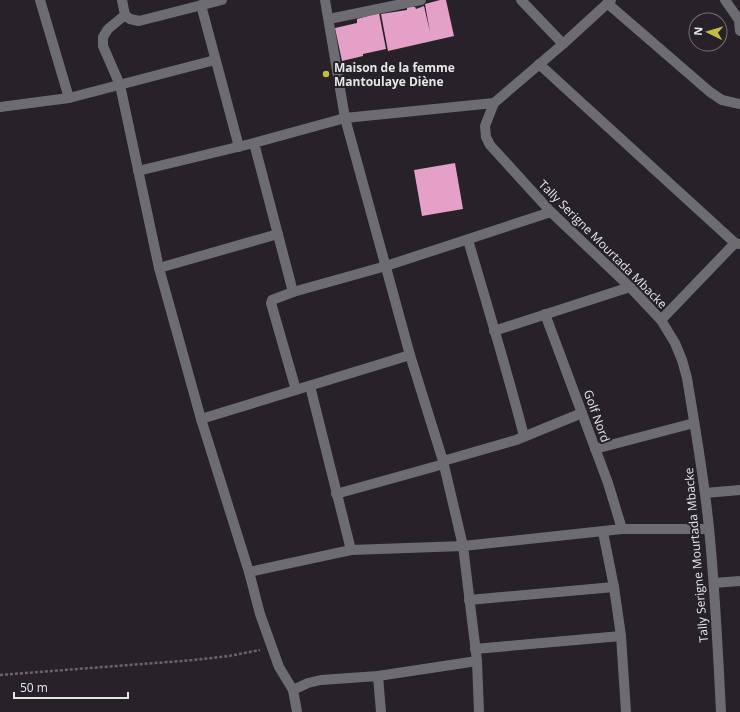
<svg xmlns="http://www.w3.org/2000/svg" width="740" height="712" font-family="'Open Sans',sans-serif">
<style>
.building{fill:#e5a0c8}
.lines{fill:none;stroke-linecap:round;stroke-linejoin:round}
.path{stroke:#69656a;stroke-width:2.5;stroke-dasharray:3 2;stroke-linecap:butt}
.minor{stroke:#6d6d71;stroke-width:10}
.poi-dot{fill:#bcbf44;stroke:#262228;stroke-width:1.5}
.labels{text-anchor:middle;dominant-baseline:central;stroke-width:4;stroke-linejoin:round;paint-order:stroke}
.poi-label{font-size:12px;font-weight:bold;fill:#e8e5e9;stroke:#262228;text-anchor:start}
.street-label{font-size:12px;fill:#e8e5e9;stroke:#262228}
</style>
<rect width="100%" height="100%" fill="#262228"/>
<g class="building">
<path d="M440,0H446L454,36L388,51L381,14L407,10V7H415L416,9L424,6L430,32L425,4Z"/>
<path d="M379,13L386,49L363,54V56L342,61L335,28L357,23V19Z"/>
<path d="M455,163L463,209L422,216L414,170Z"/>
</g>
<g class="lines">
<path class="path" d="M0,675L194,660L229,656L260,650"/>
<g class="minor">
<path d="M40,0L69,98"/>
<path d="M122,0L125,15L130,19L139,21L222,0"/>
<path d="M325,0L345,118L410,355L443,461L463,546L477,661L479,712"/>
<path d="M521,0L563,44"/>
<path d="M611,0L563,44L494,103L485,126L486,137L490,145L551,212L630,287L661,320L675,343L682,360L687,378C695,427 704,477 709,528C715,589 718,650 721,712"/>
<path d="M725,0L739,20L740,31"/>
<path d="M607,3L710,92L722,100L740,104"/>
<path d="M201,5L239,147"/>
<path d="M125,15L108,29L103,37V46L120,85L159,268L201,419L249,572L260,614L279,667L293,690L297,712"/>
<path d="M329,19L421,0"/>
<path d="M539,64L735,243L740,244"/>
<path d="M0,107L69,98L215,60"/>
<path d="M254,143L293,292"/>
<path d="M138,171L254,143L345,118L494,103"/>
<path d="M468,240C487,305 507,370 524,436"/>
<path d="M159,268L278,234"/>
<path d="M545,314L608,483L622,529"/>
<path d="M661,320L735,243"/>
<path d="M494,331L630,287"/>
<path d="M310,386L351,550"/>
<path d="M296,390L271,303L272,300L293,292L386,266L551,212"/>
<path d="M201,419L410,355"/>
<path d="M595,449L694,423"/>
<path d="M443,461L516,440L582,413"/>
<path d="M705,493L740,490"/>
<path d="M336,494L444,464"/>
<path d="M603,532L614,587L621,636L626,712"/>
<path d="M249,572L351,550L463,546L622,529H709"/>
<path d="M714,583L740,581"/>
<path d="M469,600L614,587"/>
<path d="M475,649L621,636"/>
<path d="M378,676L381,712"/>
<path d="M293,690L308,683L321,680L378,676L477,661"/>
</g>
</g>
<circle class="poi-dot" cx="326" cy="74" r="4"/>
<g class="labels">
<g class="poi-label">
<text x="334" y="67">Maison de la femme<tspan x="334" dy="14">Mantoulaye Diène</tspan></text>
</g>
<g class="street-label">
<text transform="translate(603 244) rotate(45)">Tally Serigne Mourtada Mbacke</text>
<text transform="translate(597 416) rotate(70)">Golf Nord</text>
<text transform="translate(696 555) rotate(-95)">Tally Serigne Mourtada Mbacke</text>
</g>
</g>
<g transform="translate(708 32) rotate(275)"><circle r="19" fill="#262228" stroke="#747075"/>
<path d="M0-3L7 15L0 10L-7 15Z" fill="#bcbf44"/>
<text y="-6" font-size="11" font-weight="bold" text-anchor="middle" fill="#e8e5e9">N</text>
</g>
<path d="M14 692v6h114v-6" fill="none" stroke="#e8e5e9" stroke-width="2"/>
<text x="20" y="692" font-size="12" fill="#e8e5e9" stroke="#262228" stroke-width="3" paint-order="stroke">50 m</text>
</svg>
